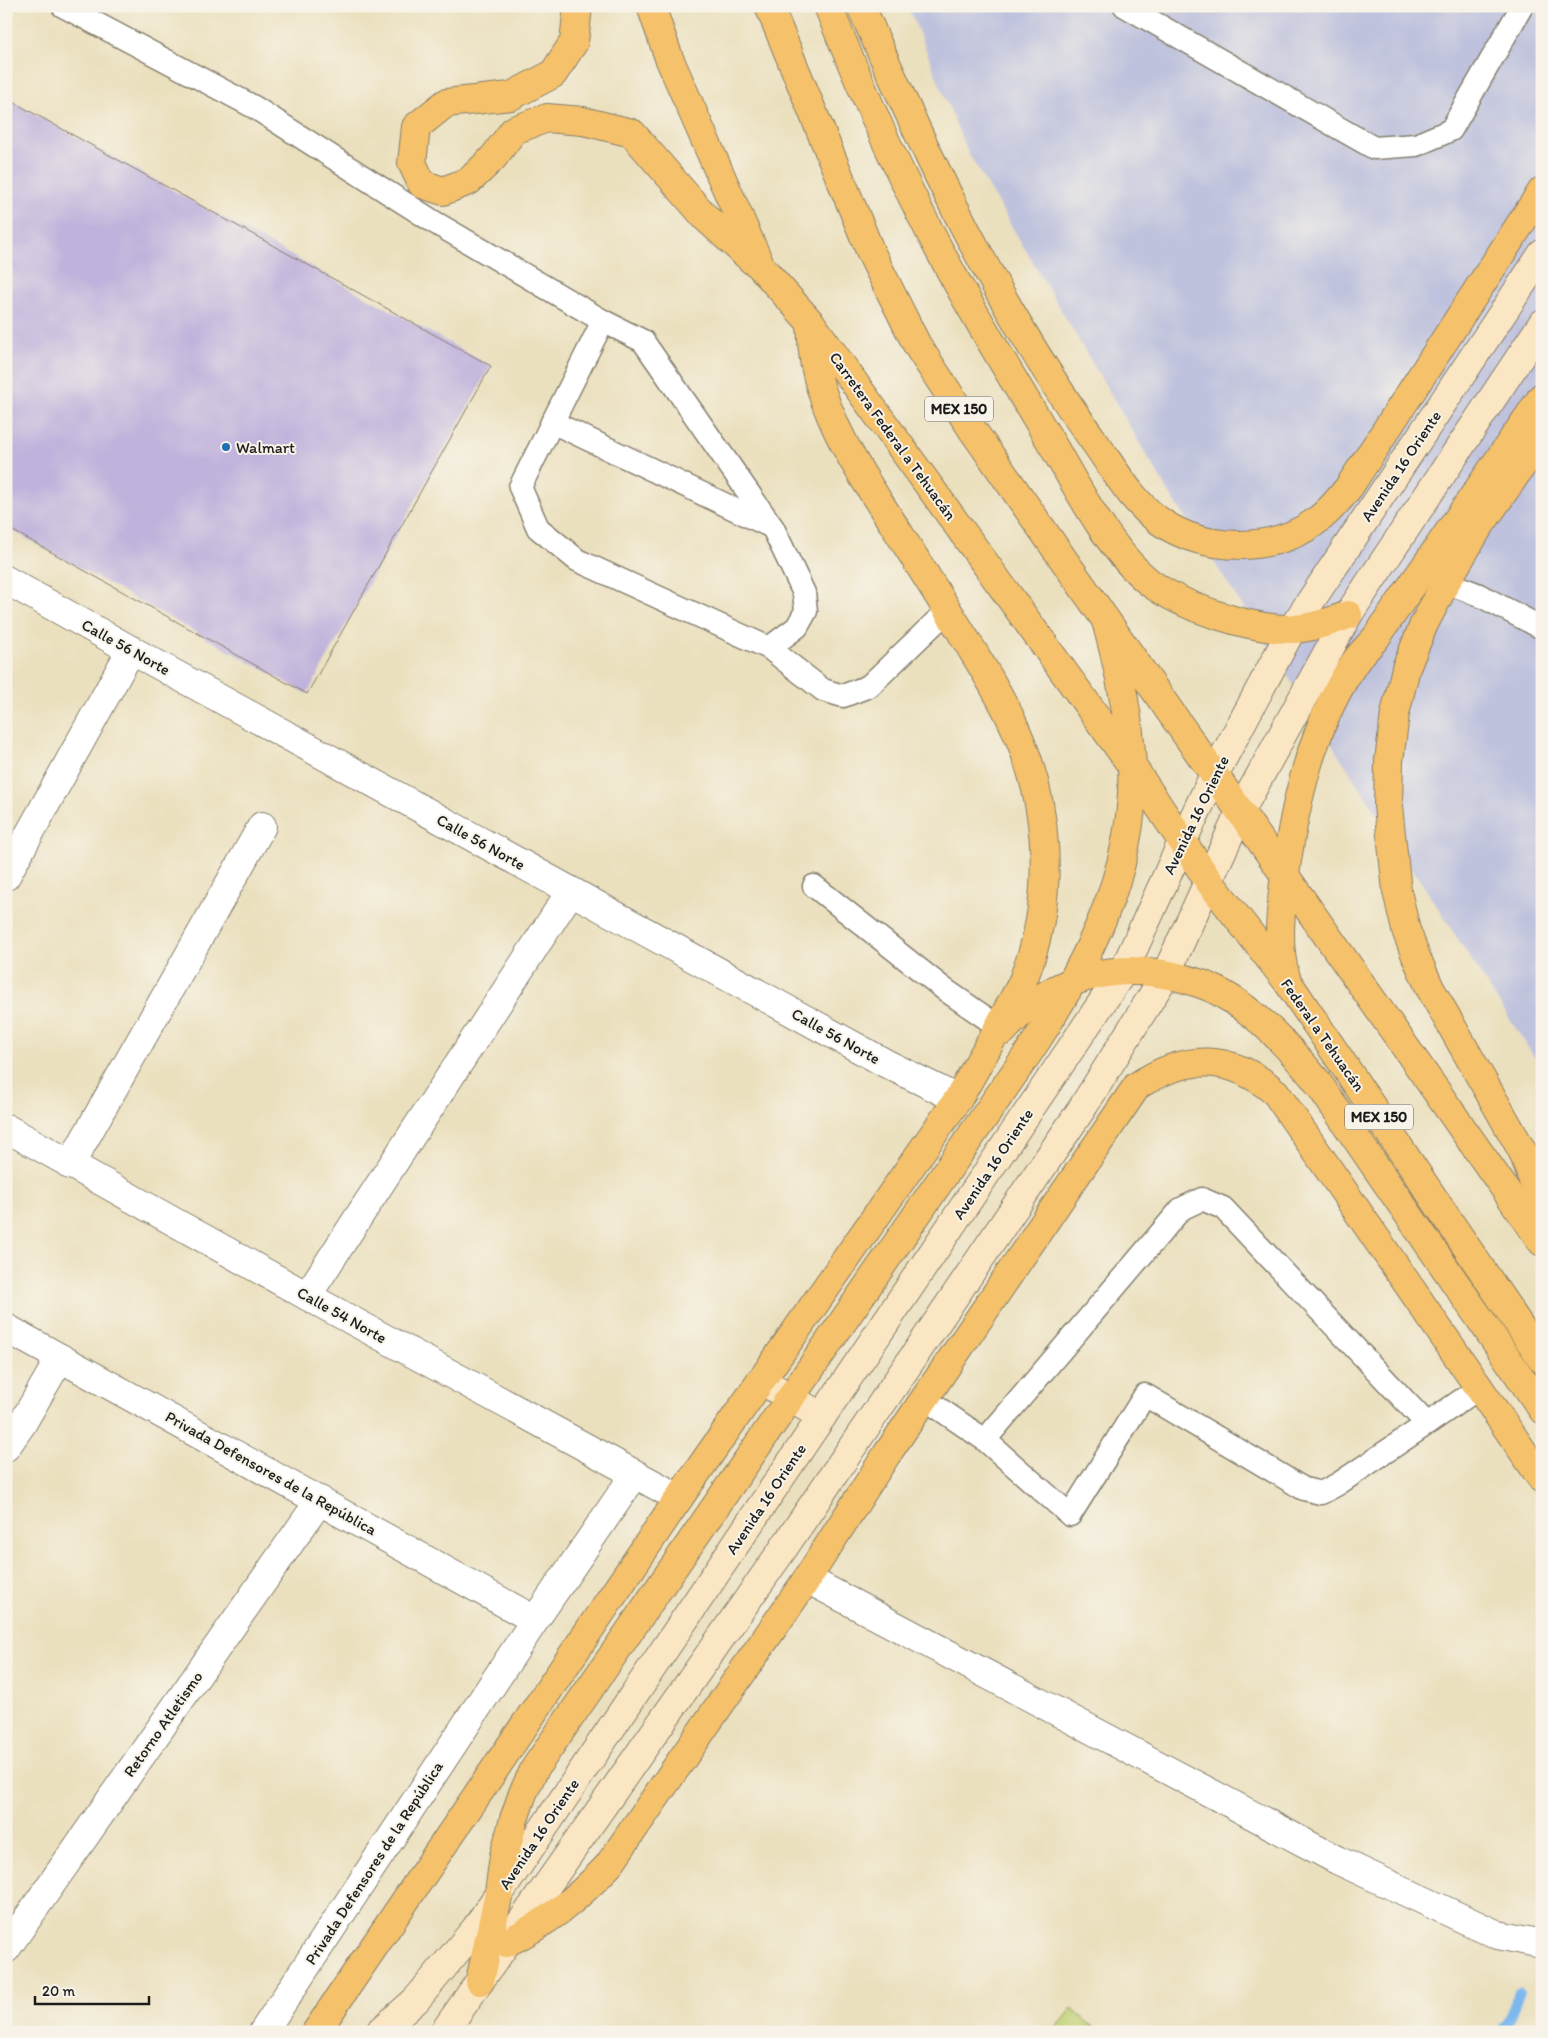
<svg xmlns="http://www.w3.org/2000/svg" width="1548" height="2038" font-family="Itim,sans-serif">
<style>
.industrial{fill:#bfc2dd}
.green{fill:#c1d173;stroke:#6e7648}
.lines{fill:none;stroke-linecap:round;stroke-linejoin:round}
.stream{stroke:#7bb8ed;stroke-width:11}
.building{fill:#bfb2dc}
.service-casing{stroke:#847e6d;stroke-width:25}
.minor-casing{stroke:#847e6d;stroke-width:30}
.secondary-casing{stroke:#847e6d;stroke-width:30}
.primary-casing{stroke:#847e6d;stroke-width:30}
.service{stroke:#fff;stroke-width:22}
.minor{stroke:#fff;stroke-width:28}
.secondary{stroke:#fbe6c4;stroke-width:28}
.primary{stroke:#f5c16b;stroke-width:28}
.poi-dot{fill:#1f6fb2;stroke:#f7f3e8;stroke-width:2}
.labels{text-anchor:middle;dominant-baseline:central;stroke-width:4;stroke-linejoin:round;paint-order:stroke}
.shield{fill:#f7f3e8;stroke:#5e5c59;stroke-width:1}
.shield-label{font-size:15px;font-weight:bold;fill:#1c1c1c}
.street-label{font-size:16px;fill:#1c1c1c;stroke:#f7f3e8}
.poi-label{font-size:16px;fill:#1c1c1c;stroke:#f7f3e8;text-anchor:start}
</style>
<rect width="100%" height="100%" fill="#f7f3e8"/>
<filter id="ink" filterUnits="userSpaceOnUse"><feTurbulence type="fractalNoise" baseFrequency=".02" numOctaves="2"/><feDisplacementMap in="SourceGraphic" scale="10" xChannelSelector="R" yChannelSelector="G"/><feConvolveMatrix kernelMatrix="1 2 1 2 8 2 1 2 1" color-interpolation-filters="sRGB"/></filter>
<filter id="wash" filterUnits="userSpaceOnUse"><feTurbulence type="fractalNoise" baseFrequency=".0096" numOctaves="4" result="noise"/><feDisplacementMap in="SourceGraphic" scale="20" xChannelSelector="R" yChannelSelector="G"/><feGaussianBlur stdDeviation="1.12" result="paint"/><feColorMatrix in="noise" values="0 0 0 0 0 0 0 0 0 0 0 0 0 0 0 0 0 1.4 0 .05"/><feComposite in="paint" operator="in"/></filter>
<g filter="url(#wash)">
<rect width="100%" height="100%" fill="#ebe0be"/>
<path class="industrial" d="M908,6H1542V1069L1166,488L966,149Z"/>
<path class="green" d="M1072,2009L1099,2032H1053Z"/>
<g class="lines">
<path class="stream" d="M1504,2032L1520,1991"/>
</g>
<g id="blocks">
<path class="building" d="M6,98L491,366L307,694L6,527Z"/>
</g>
</g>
<g filter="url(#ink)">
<use href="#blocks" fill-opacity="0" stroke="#847e6d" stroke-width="1"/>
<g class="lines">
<defs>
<g id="service">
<path d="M63,6L254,107L434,222L603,321L643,341L773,528L804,593L806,611L797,627L769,648"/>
<path d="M1125,6L1374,148L1416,145L1451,130L1522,6"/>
<path d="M603,321L520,487L538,528L577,560L769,648L823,690L843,696L869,686L948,610"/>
<path d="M552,422L772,527"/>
<path d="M1446,582L1479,595L1542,628"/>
<path d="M814,886L944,989L999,1027"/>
<path d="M925,1399L985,1440L1070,1515L1145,1395L1304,1489L1321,1493L1338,1484L1427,1424L1223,1208L1202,1199L1181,1209L985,1440"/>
<path d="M1427,1424L1479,1388"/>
</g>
<g id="minor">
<path d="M6,580L131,650L887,1064L958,1099"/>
<path d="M6,876L131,650"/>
<path d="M6,1128L307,1296L679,1498"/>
<path d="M70,1165L262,826"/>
<path d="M307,1296L571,891"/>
<path d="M6,1328L535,1620"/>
<path d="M6,1447L22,1424L60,1358"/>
<path d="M807,1579L1337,1860L1498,1935L1542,1944"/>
<path d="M6,1949L320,1500"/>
<path d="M263,2032L535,1620L635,1474"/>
</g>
<g id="secondary">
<path d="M761,1380L822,1417"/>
<path d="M380,2032L416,2000L476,1928L1124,970L1183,840L1214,775L1292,629L1542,254"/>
<path d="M444,2032L781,1552L1081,1110L1166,974L1240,812L1348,615L1542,324"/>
</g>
<g id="primary">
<path d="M578,6L574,42L553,74L511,96L446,103L416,127L412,163L422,184L443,191L469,181L493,158L514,130L547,118L583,121L632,133L706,218L753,261"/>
<path d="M651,6L669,58L761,267L811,323L1132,766L1208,880L1287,981L1542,1359"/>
<path d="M769,6L871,253L917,345L974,432L1542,1242"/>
<path d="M828,6C860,86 895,165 935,242C970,309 1010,374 1049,439C1076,485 1108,549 1149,582C1182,607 1251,630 1293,629C1312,628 1330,622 1348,615"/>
<path d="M861,6C927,158 999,310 1096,444C1115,471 1133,503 1161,522C1204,552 1273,553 1315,522C1329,512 1339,500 1349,487L1542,191"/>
<path d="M1542,437L1477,530L1446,582L1424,624L1406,668L1395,714L1389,761L1388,806L1397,891L1406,930L1417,959L1430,988L1523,1152L1542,1206"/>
<path d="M1286,977C1277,950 1280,919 1283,891C1292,815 1309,733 1351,668C1357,657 1367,648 1375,639L1542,397"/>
<path d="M1003,1031C1050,979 1111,960 1178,977C1193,981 1208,985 1221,993C1259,1014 1289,1047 1316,1080L1542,1409"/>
<path d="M506,1943C548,1922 575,1901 608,1866L807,1579L887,1454L1137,1086C1186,1053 1232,1054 1276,1093L1542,1479"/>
<path d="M480,1981L499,1893L504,1856L514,1819L523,1793L535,1768L1029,1052C1085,968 1137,870 1132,765C1129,716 1119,668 1106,621"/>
<path d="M316,2032L679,1498L958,1099C974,1071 991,1042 1006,1013C1012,1000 1021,988 1025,975C1055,896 1050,805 1015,728C1004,702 989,678 974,653C949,612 923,571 897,530C865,480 829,429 816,370C812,355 812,338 811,323"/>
</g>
</defs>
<use href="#service" class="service-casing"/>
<use href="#minor" class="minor-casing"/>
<use href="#secondary" class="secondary-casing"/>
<use href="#primary" class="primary-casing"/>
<use href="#service" class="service"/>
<use href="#minor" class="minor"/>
<use href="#secondary" class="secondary"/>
<use href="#primary" class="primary"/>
</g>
</g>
<circle class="poi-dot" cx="226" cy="447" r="5"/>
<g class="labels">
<g class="shield">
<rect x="925" y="396.5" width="68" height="25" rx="4"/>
<rect x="1345" y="1104.5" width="68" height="25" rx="4"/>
</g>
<g class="shield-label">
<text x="959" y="409">MEX 150</text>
<text x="1379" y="1117">MEX 150</text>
</g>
<g class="street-label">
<text transform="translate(893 436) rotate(54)">Carretera Federal a Tehuacán</text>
<text transform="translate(1401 466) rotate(-56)">Avenida 16 Oriente</text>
<text transform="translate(126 647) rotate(29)">Calle 56 Norte</text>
<text transform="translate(1196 815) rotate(-64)">Avenida 16 Oriente</text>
<text transform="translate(481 842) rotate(29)">Calle 56 Norte</text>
<text transform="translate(1323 1035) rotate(55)">Federal a Tehuacán</text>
<text transform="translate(836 1036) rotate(29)">Calle 56 Norte</text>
<text transform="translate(993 1164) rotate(-56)">Avenida 16 Oriente</text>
<text transform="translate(342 1315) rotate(29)">Calle 54 Norte</text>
<text transform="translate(271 1473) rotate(29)">Privada Defensores de la República</text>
<text transform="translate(766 1499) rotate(-56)">Avenida 16 Oriente</text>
<text transform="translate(163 1724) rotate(-55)">Retorno Atletismo</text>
<text transform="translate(539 1834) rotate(-56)">Avenida 16 Oriente</text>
<text transform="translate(374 1863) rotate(-57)">Privada Defensores de la República</text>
</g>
<g class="poi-label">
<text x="236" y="447">Walmart</text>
</g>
</g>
<rect width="1548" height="2038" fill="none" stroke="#f7f3e8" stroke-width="25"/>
<path d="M35 1996v8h114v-8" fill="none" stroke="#1c1c1c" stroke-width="2.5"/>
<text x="42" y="1996" font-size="15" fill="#1c1c1c" stroke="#f7f3e8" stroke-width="4" paint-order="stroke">20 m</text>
</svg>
